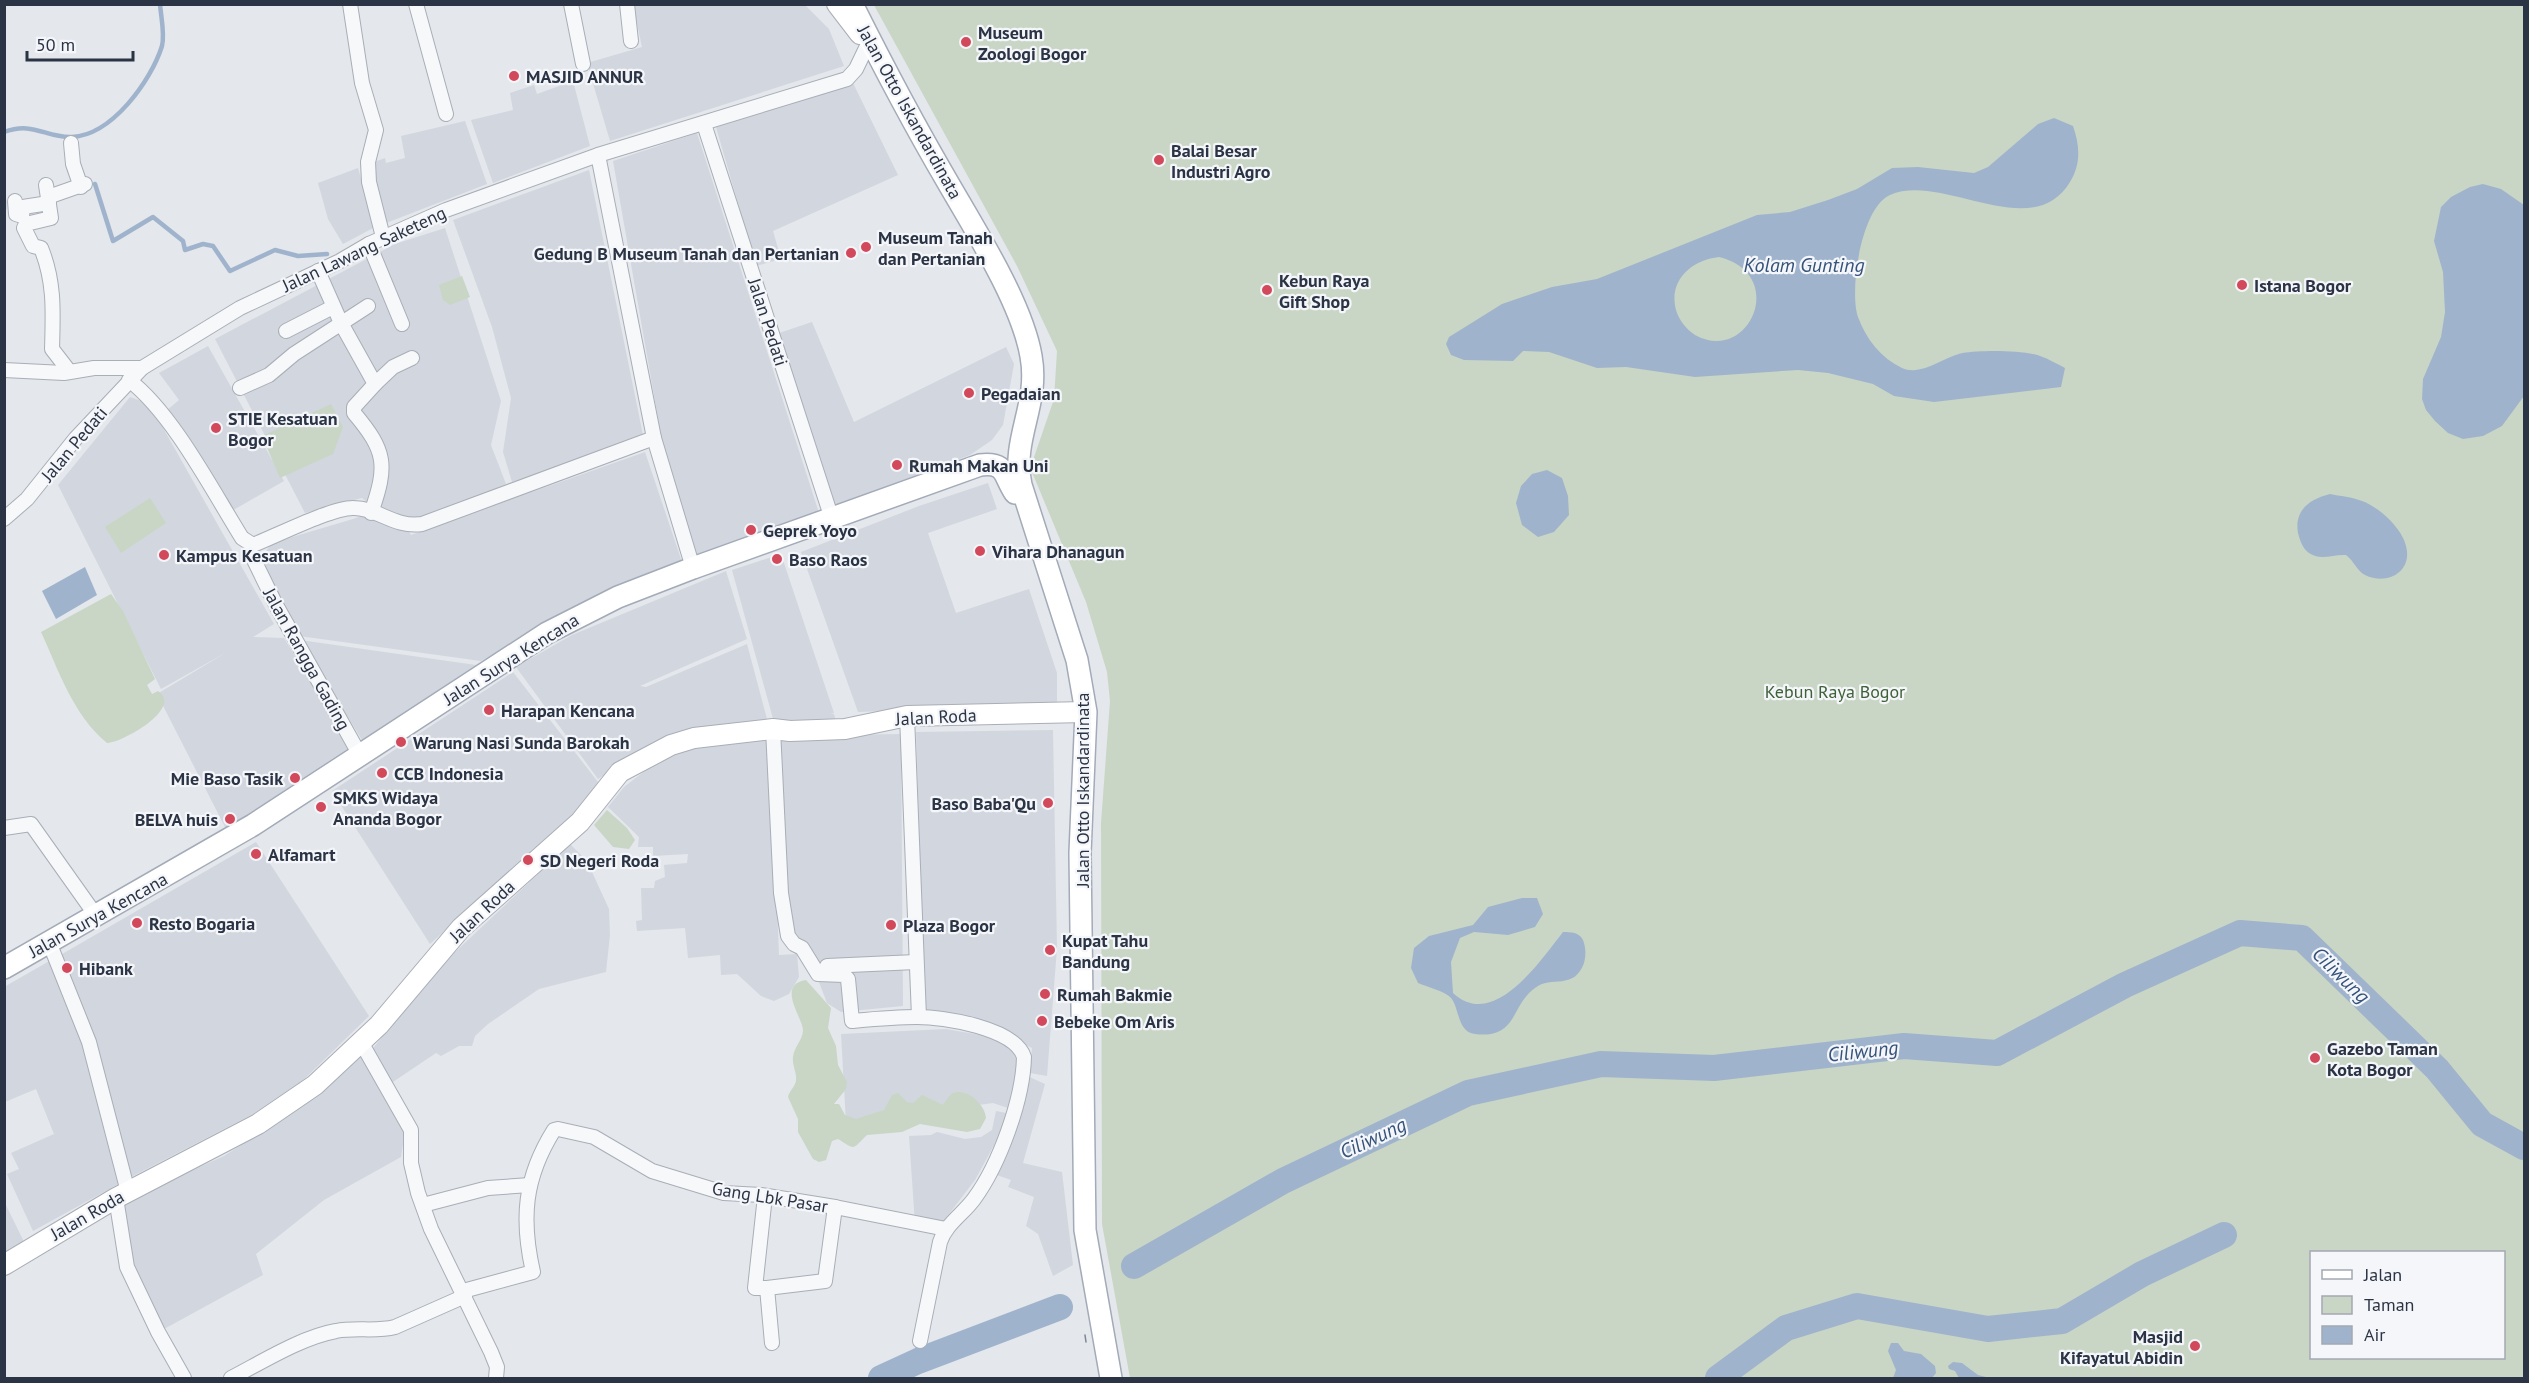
<svg xmlns="http://www.w3.org/2000/svg" width="2529" height="1383" font-family="'PT Sans',sans-serif">
<style>
.built{fill:#d2d6de}
.green{fill:#c9d6c5;fill-rule:evenodd}
.water{fill:#9fb4cc;fill-rule:evenodd}
.lines{fill:none;stroke-linecap:round;stroke-linejoin:round}
.stream{stroke:#9fb4cc;stroke-width:4.5}
.river{stroke:#9fb4cc;stroke-width:26}
.street-casing{stroke:#a9aeb7;stroke-width:16}
.secondary-casing{stroke:#a9aeb7;stroke-width:22}
.primary-casing{stroke:#a3abb8;stroke-width:24}
.street{stroke:#f7f8fa;stroke-width:14}
.secondary{stroke:#fff;stroke-width:20}
.primary{stroke:#fff;stroke-width:21}
.tram{stroke:#7d8696;stroke-width:1.5}
.poi-dot{fill:#d1495b;stroke:#f4f6f9;stroke-width:2}
.labels{text-anchor:middle;dominant-baseline:central;stroke-width:4.5;stroke-linejoin:round;paint-order:stroke}
.poi-label{font-size:18px;font-weight:bold;fill:#2b3445;stroke:#f4f6f9;text-anchor:start}
.street-label{font-size:18px;fill:#2b3445;stroke:#f4f6f9}
.park-label{font-size:18px;fill:#3f6138;stroke:#f4f6f9}
.water-label{font-size:20px;font-style:italic;fill:#34527a;stroke:#f4f6f9}
</style>
<rect width="100%" height="100%" fill="#e4e7ec"/>
<g class="built">
<path d="M804,4L829,29L844,66L610,141L587,63L642,47L633,5Z"/>
<path d="M573,81L590,146L493,183L471,120L513,110L510,93L534,85L537,94Z"/>
<path d="M853,83L898,175L773,231L781,259L756,266L716,127Z"/>
<path d="M465,121L487,184L381,225L370,182L374,162L385,158L386,163L405,158L401,136Z"/>
<path d="M697,133L819,513L693,557L670,487L613,161Z"/>
<path d="M358,168L375,227L343,244L328,219L318,183Z"/>
<path d="M589,170L644,440L512,482L503,452L511,398L492,327L453,220Z"/>
<path d="M445,228L501,401L491,445L506,484L420,521H403L411,535L645,452L682,562L598,597L481,661L299,636L269,584L262,556L272,543L353,519L370,513L373,508L362,498L305,513L215,339L395,244Z"/>
<path d="M812,322L854,422L1006,347L1014,364L1003,425L992,440L970,455L834,507L779,333Z"/>
<path d="M208,346L284,481L230,512L166,411L179,400L159,373Z"/>
<path d="M130,397L144,402L154,412L274,624L253,637L284,638L350,747L226,829L157,694L227,652L161,689L58,485Z"/>
<path d="M988,483L997,509L928,533L956,613L1029,589L1057,673V705L858,712L801,552L919,506Z"/>
<path d="M781,554L834,713H830L834,714L837,725L775,726L732,570Z"/>
<path d="M726,571L747,639L640,686L646,687L747,644L767,719L670,734L598,779L516,667L572,635Z"/>
<path d="M300,640L476,665L362,740Z"/>
<path d="M513,672L598,782L576,813L430,944L332,791Z"/>
<path d="M1053,730L1057,948L1047,1076L1030,1073L1032,1048L984,1025L925,1016L916,732Z"/>
<path d="M901,734L903,1006L841,1012L827,1003L804,943L789,944L779,736Z"/>
<path d="M770,739L779,955L797,954L799,977L789,994L774,1001L761,996L737,974L721,975L720,955L688,958L685,928L637,931L636,921L642,920L641,888H654L655,881L665,877L664,865L687,863L688,854L653,856V847H638L639,837L608,807L624,787L650,767L693,747Z"/>
<path d="M256,842L369,1016L291,1092L253,1114L129,1178L57,957Z"/>
<path d="M570,844L587,861L609,909L610,935L606,972L539,989L488,1024L475,1036L472,1046H459L441,1056L436,1053L387,1086L370,1052L436,970Z"/>
<path d="M53,959L83,1028L122,1182L33,1231L7,1174L19,1169L11,1153L54,1134L36,1089L5,1102L4,987Z"/>
<path d="M946,1029L986,1036L1016,1050L1019,1079L1011,1109L993,1103L846,1123L841,1034Z"/>
<path d="M365,1052L406,1124L401,1157L324,1200L256,1254L263,1275L164,1329L135,1271L123,1201L224,1156L293,1112Z"/>
<path d="M1025,1075L1045,1084L1023,1163L1062,1172L1073,1265L1053,1276L1038,1234L1026,1226L1034,1197L1008,1187L1011,1180L991,1173Z"/>
<path d="M996,1111L1011,1114L975,1180L939,1227L915,1224L909,1136L931,1135L937,1132L965,1139L981,1137L992,1130Z"/>
<path d="M4,1201L24,1242L4,1254Z"/>
</g>
<g class="green">
<path d="M874,5H2524V1378H1130L1102,1224L1101,823L1110,701L1107,672L1086,602L1032,472V463L1054,399L1057,351L1017,266ZM2312,1252H2504V1358H2312Z"/>
<path d="M462,276L470,297L450,305L443,300L439,285Z"/>
<path d="M331,404L343,427L333,454L280,478L262,436Z"/>
<path d="M150,498L166,523L121,553L105,527Z"/>
<path d="M111,594L123,611L155,679L147,685L152,694L158,691C184,708 122,743 107,743C73,715 59,671 41,632Z"/>
<path d="M607,810L627,828L635,840L629,849L613,847L594,825Z"/>
<path d="M806,980L831,1008L828,1028L836,1046L838,1065L847,1082L846,1089L834,1104H839L845,1115L856,1119L884,1110L892,1095L898,1093L907,1102L913,1103L922,1095L943,1105C946,1101 949,1095 953,1093C968,1088 985,1105 986,1118L980,1129L967,1132L920,1124L902,1132L867,1135C852,1149 857,1151 838,1139L832,1141L826,1160L819,1162L813,1159L798,1132V1119L788,1097C789,1091 796,1086 796,1080C797,1073 792,1065 793,1057C794,1047 802,1041 803,1031C804,1019 775,985 806,980Z"/>
</g>
<g class="water">
<path d="M2054,118L2073,126C2080,146 2081,164 2070,182C2032,245 1942,172 1890,195C1861,208 1849,290 1858,317C1866,339 1881,358 1902,368C1921,377 1945,356 1963,353C1980,350 2024,350 2040,356C2049,359 2057,364 2065,368L2061,387L1934,402L1894,396L1873,384L1828,373L1798,370L1695,377L1626,367L1597,368L1549,352L1523,351L1513,361L1464,360L1451,355L1446,344L1449,337L1502,304L1552,287L1597,279L1757,215L1790,212L1828,200L1857,189L1892,168L1918,167L1974,173L1988,167L2038,124ZM1719,257C1789,274 1749,365 1695,335C1686,329 1679,320 1676,310C1668,280 1692,260 1719,257Z"/>
<path d="M2483,184L2501,189L2524,205V396L2502,426L2483,436L2463,439L2448,433L2435,421L2426,410L2422,399L2423,379L2441,337L2445,312L2443,272L2434,241L2441,207L2451,197L2470,187Z"/>
<path d="M1547,470L1562,478L1568,496L1569,515L1554,532L1538,537L1522,525L1516,503L1521,486L1532,474Z"/>
<path d="M2330,494C2340,496 2352,497 2362,501C2379,507 2402,528 2406,546C2413,572 2387,586 2365,575C2357,571 2354,561 2346,555C2334,554 2320,561 2309,553C2302,548 2300,540 2298,533C2294,510 2310,499 2330,494Z"/>
<path d="M85,567L97,595L56,619L42,591Z"/>
<path d="M1522,898H1537L1543,914L1535,927L1508,935L1474,932L1460,938L1451,962L1453,993C1494,1031 1540,961 1563,932C1571,932 1579,932 1583,940C1586,948 1586,955 1584,963C1574,991 1551,975 1535,988C1510,1006 1518,1039 1475,1034C1457,1032 1460,1009 1451,998C1445,991 1427,987 1418,983L1411,968L1414,948L1429,936L1473,925L1488,907Z"/>
<path d="M1891,1343H1898L1904,1351L1921,1354L1935,1366L1936,1373L1932,1378H1893L1896,1370L1888,1351Z"/>
<path d="M1953,1362L1962,1363L1978,1375L1990,1378H1959L1955,1371L1949,1369L1948,1366Z"/>
</g>
<g class="lines">
<g class="stream">
<path d="M4,132C34,121 45,138 72,137C112,135 151,81 162,46C165,34 161,17 160,4"/>
<path d="M95,184L113,241L153,217L183,241L185,250L203,244L213,246L230,271L275,250L298,256L327,254"/>
<path d="M4,200V209"/>
</g>
<g class="river">
<path d="M1134,1266L1283,1181L1468,1093L1601,1064L1714,1068L1904,1046L1997,1053L2125,985L2240,933L2302,938L2437,1069L2482,1124L2524,1147"/>
<path d="M881,1378L918,1361L1060,1307"/>
<path d="M1718,1378L1786,1328L1857,1306L1988,1329L2062,1321L2142,1274L2224,1235"/>
</g>
<defs>
<g id="street">
<path d="M350,4L362,83L376,130L368,162L369,182L383,237"/>
<path d="M416,4L446,114"/>
<path d="M571,4L583,64"/>
<path d="M627,4L631,41"/>
<path d="M704,124L832,519"/>
<path d="M71,143L73,164L81,187"/>
<path d="M598,155L654,438L693,568"/>
<path d="M46,185L51,218L26,224L24,228L33,246L41,248C55,282 53,313 52,349L69,371"/>
<path d="M48,197L85,184"/>
<path d="M15,201L16,214L22,216L23,207L49,203"/>
<path d="M369,244L402,324"/>
<path d="M318,271L341,323L375,384L393,367L412,358"/>
<path d="M286,331L333,307"/>
<path d="M4,370L64,373L94,368H142"/>
<path d="M129,380C173,414 212,490 242,538L253,545C276,536 333,507 354,508C378,508 394,528 422,524L654,438"/>
<path d="M240,388L269,375L294,354L368,306"/>
<path d="M371,513C388,465 386,451 354,413V407L375,384"/>
<path d="M4,519L27,499L76,438L142,368L240,308L340,261L369,244L446,210L598,155L847,79L856,69L868,44"/>
<path d="M254,560L276,605L361,757"/>
<path d="M907,716L919,1017"/>
<path d="M773,729L781,893L788,936L794,944L802,948L818,974L844,975L848,979L852,1021C874,1019 895,1017 917,1017C944,1017 1015,1028 1024,1057C1023,1100 999,1165 974,1199C963,1214 946,1224 940,1242L920,1341"/>
<path d="M4,828L31,824L97,917"/>
<path d="M49,942L89,1042L128,1192"/>
<path d="M827,966L916,962"/>
<path d="M361,1042L411,1130V1163L418,1193L431,1229L491,1352L497,1367L496,1378"/>
<path d="M765,1196L755,1288H767L772,1343"/>
<path d="M116,1198L127,1267L158,1332L184,1378"/>
<path d="M423,1205L488,1188L530,1185"/>
<path d="M767,1288L825,1281L835,1207"/>
<path d="M463,1291L533,1272C521,1219 524,1178 554,1130L558,1129L594,1137L652,1171L724,1193L761,1195L835,1207L946,1229"/>
<path d="M231,1378C262,1362 302,1337 336,1331C356,1327 376,1332 395,1327L465,1296"/>
</g>
<g id="secondary">
<path d="M837,4L860,34"/>
<path d="M4,1265L116,1198L258,1124L315,1085L379,1025L461,928L580,822L620,772L671,745L694,738L773,729L790,731L845,729L907,716L1086,712"/>
</g>
<g id="primary">
<path d="M852,4C882,64 913,123 947,181C974,228 1022,303 1031,356C1040,405 1011,438 1021,485L1077,660L1086,712L1080,853L1085,1230L1111,1378"/>
<path d="M4,968L253,825L547,633L618,597L693,568L980,465C1007,462 1003,475 1015,493"/>
</g>
</defs>
<use href="#street" class="street-casing"/>
<use href="#secondary" class="secondary-casing"/>
<use href="#primary" class="primary-casing"/>
<use href="#street" class="street"/>
<use href="#secondary" class="secondary"/>
<use href="#primary" class="primary"/>
<path class="tram" d="M1085,1335L1086,1342"/>
</g>
<g class="poi-dot">
<circle cx="966" cy="42" r="6"/>
<circle cx="514" cy="76" r="6"/>
<circle cx="1159" cy="160" r="6"/>
<circle cx="866" cy="247" r="6"/>
<circle cx="851" cy="253" r="6"/>
<circle cx="2242" cy="285" r="6"/>
<circle cx="1267" cy="290" r="6"/>
<circle cx="969" cy="393" r="6"/>
<circle cx="216" cy="428" r="6"/>
<circle cx="897" cy="465" r="6"/>
<circle cx="751" cy="530" r="6"/>
<circle cx="980" cy="551" r="6"/>
<circle cx="164" cy="555" r="6"/>
<circle cx="777" cy="559" r="6"/>
<circle cx="489" cy="710" r="6"/>
<circle cx="401" cy="742" r="6"/>
<circle cx="382" cy="773" r="6"/>
<circle cx="295" cy="778" r="6"/>
<circle cx="1048" cy="803" r="6"/>
<circle cx="321" cy="807" r="6"/>
<circle cx="230" cy="819" r="6"/>
<circle cx="256" cy="854" r="6"/>
<circle cx="528" cy="860" r="6"/>
<circle cx="137" cy="923" r="6"/>
<circle cx="891" cy="925" r="6"/>
<circle cx="1050" cy="950" r="6"/>
<circle cx="67" cy="968" r="6"/>
<circle cx="1045" cy="994" r="6"/>
<circle cx="1042" cy="1021" r="6"/>
<circle cx="2315" cy="1058" r="6"/>
<circle cx="2195" cy="1346" r="6"/>
</g>
<g class="labels">
<g class="poi-label">
<text x="978" y="32">Museum<tspan x="978" dy="21">Zoologi Bogor</tspan></text>
<text x="526" y="76">MASJID ANNUR</text>
<text x="1171" y="150">Balai Besar<tspan x="1171" dy="21">Industri Agro</tspan></text>
<text x="878" y="237">Museum Tanah<tspan x="878" dy="21">dan Pertanian</tspan></text>
<text x="839" y="253" text-anchor="end">Gedung B Museum Tanah dan Pertanian</text>
<text x="1279" y="280">Kebun Raya<tspan x="1279" dy="21">Gift Shop</tspan></text>
<text x="2254" y="285">Istana Bogor</text>
<text x="981" y="393">Pegadaian</text>
<text x="228" y="418">STIE Kesatuan<tspan x="228" dy="21">Bogor</tspan></text>
<text x="909" y="465">Rumah Makan Uni</text>
<text x="763" y="530">Geprek Yoyo</text>
<text x="992" y="551">Vihara Dhanagun</text>
<text x="176" y="555">Kampus Kesatuan</text>
<text x="789" y="559">Baso Raos</text>
<text x="501" y="710">Harapan Kencana</text>
<text x="413" y="742">Warung Nasi Sunda Barokah</text>
<text x="394" y="773">CCB Indonesia</text>
<text x="283" y="778" text-anchor="end">Mie Baso Tasik</text>
<text x="333" y="797">SMKS Widaya<tspan x="333" dy="21">Ananda Bogor</tspan></text>
<text x="1036" y="803" text-anchor="end">Baso Baba'Qu</text>
<text x="218" y="819" text-anchor="end">BELVA huis</text>
<text x="268" y="854">Alfamart</text>
<text x="540" y="860">SD Negeri Roda</text>
<text x="149" y="923">Resto Bogaria</text>
<text x="903" y="925">Plaza Bogor</text>
<text x="1062" y="940">Kupat Tahu<tspan x="1062" dy="21">Bandung</tspan></text>
<text x="79" y="968">Hibank</text>
<text x="1057" y="994">Rumah Bakmie</text>
<text x="1054" y="1021">Bebeke Om Aris</text>
<text x="2327" y="1048">Gazebo Taman<tspan x="2327" dy="21">Kota Bogor</tspan></text>
<text x="2183" y="1336" text-anchor="end">Masjid<tspan x="2183" dy="21">Kifayatul Abidin</tspan></text>
</g>
<g class="street-label">
<text transform="translate(910 112) rotate(61)">Jalan Otto Iskandardinata</text>
<text transform="translate(364 249) rotate(-25)">Jalan Lawang Saketeng</text>
<text transform="translate(768 322) rotate(72)">Jalan Pedati</text>
<text transform="translate(74 444) rotate(-50)">Jalan Pedati</text>
<text transform="translate(307 659) rotate(61)">Jalan Rangga Gading</text>
<text transform="translate(511 659) rotate(-32)">Jalan Surya Kencana</text>
<text transform="translate(936 717) rotate(-3)">Jalan Roda</text>
<text transform="translate(1082 790) rotate(-90)">Jalan Otto Iskandardinata</text>
<text transform="translate(482 911) rotate(-43)">Jalan Roda</text>
<text transform="translate(98 915) rotate(-29)">Jalan Surya Kencana</text>
<text transform="translate(770 1197) rotate(9)">Gang Lbk Pasar</text>
<text transform="translate(87 1215) rotate(-30)">Jalan Roda</text>
</g>
<g class="park-label">
<text x="1835" y="691">Kebun Raya Bogor</text>
</g>
<g class="water-label">
<text x="1804" y="265">Kolam Gunting</text>
<text transform="translate(2341 975) rotate(44)">Ciliwung</text>
<text transform="translate(1863 1051) rotate(-6)">Ciliwung</text>
<text transform="translate(1373 1138) rotate(-25)">Ciliwung</text>
</g>
</g>
<rect width="2529" height="1383" fill="none" stroke="#2b3445" stroke-width="12"/>
<rect x="2310" y="1251" width="195" height="108" fill="#f4f6f9" stroke="#a4a8b1" stroke-width="1.5"/>
<rect x="2322" y="1270" width="30" height="9" fill="#ffffff" stroke="#a4a8b1" stroke-width="1.5"/>
<text x="2364" y="1281" font-size="18" fill="#2b3445">Jalan</text>
<rect x="2322" y="1296" width="30" height="18" fill="#c9d6c5" stroke="#a4a8b1" stroke-width="1.5"/>
<text x="2364" y="1311" font-size="18" fill="#2b3445">Taman</text>
<rect x="2322" y="1326" width="30" height="18" fill="#9fb4cc" stroke="#a4a8b1" stroke-width="1.5"/>
<text x="2364" y="1341" font-size="18" fill="#2b3445">Air</text>
<path d="M27 51v9h106v-9" fill="none" stroke="#2b3445" stroke-width="3"/>
<text x="36" y="51" font-size="18" fill="#2b3445" stroke="#f4f6f9" stroke-width="4.5" paint-order="stroke">50 m</text>
</svg>
